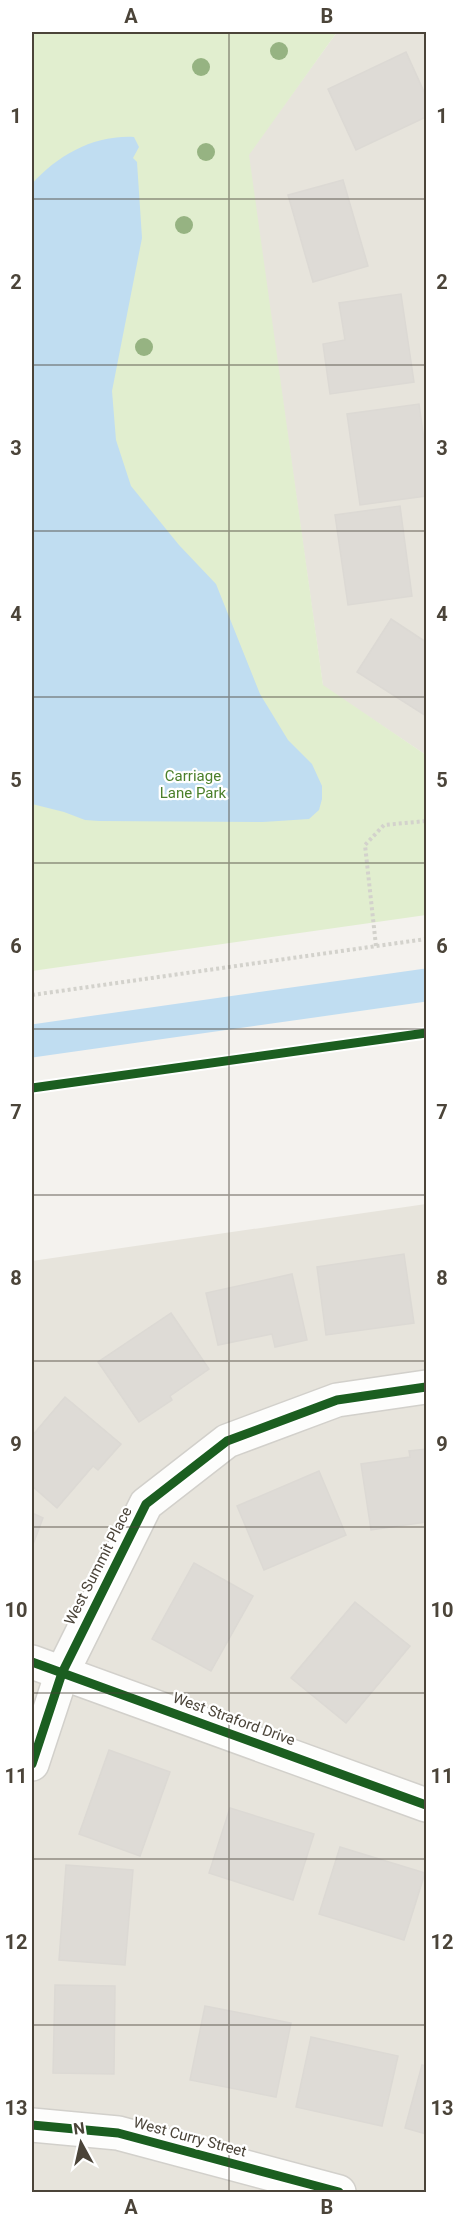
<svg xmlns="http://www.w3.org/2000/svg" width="458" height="2224" font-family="Roboto,sans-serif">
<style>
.residential{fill:#e7e4dc}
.green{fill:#e1eecf}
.water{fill:#c0ddf1}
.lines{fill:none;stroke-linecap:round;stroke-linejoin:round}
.canal{stroke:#c0ddf1;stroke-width:33}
.building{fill:#dedbd6;stroke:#dcd9d4;stroke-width:1.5}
.minor-casing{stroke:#d2d0cb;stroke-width:36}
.path{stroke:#d3d2cc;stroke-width:4;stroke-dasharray:3 3;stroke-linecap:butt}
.minor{stroke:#fdfdfc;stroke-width:33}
.cycleway-casing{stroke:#fff;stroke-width:13}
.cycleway{stroke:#1b5e20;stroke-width:9}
.tree{fill:#96b382}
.grid{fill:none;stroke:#4b4439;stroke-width:1.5;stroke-opacity:0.55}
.labels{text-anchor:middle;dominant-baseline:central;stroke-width:4.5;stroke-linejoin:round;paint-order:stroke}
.park-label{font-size:15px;fill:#4a7f2a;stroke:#fff}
.street-label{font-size:15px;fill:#4b4439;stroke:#fff}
.neatline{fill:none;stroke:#4b4439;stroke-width:2}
.grid-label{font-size:20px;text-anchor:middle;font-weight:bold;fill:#4b4439}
</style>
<rect width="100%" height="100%" fill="#f4f2ee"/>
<g class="residential">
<path d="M337,32H426V755L323,686L248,155Z"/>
<path d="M426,1204V2192H32V1261Z"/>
</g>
<path class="green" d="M32,32H337L249,155L323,685L426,755V915L32,971Z"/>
<path class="water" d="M134,137L139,147L133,158L137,162L142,238L112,391L116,440L131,486L179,545L216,584L260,694L288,740L312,764L322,786V799L319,810L309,819L263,822L99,821L85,820L64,812L32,804V184C58,155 94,135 134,137Z"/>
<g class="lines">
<path class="canal" d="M32,1041L426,985"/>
</g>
<g class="building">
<path d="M406,52L426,96V117L356,150L328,89Z"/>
<path d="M343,180L368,266L313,282L288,195Z"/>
<path d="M401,294L414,382L330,394L323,344L345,340L339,303Z"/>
<path d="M419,404L426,454V496L360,505L347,414Z"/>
<path d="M400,506L412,596L348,605L335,515Z"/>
<path d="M391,619L426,642V716L357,672Z"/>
<path d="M404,1254L414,1323L326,1335L317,1267Z"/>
<path d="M292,1274L307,1340L275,1347L272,1334L218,1345L206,1293Z"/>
<path d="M171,1313L209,1369L170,1396L172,1400L139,1422L98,1362Z"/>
<path d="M65,1397L121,1444L98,1470L93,1466L57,1508L32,1486V1436Z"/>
<path d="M426,1449V1522L371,1530L361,1464L410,1457L409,1451Z"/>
<path d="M319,1471L346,1535L264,1570L237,1506Z"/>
<path d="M32,1513L43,1518L32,1547Z"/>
<path d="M194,1563L253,1596L211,1671L152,1639Z"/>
<path d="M355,1602L410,1646L346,1723L291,1678Z"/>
<path d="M109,1750L170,1772L140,1856L79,1834Z"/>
<path d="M230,1808L314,1834L293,1900L209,1873Z"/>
<path d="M340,1847L425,1873L404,1940L319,1914Z"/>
<path d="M66,1865L133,1870L125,1965L59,1960Z"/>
<path d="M55,1985L115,1986L114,2074L53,2073Z"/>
<path d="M205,2006L291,2023L276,2097L190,2080Z"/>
<path d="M311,2037L398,2056L382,2126L296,2107Z"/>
<path d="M422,2065L426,2066V2134L405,2128Z"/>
</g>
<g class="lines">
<defs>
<g id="minor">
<path d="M32,1662L426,1805"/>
<path d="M32,1764L62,1673L146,1504L227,1441L337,1400L426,1387"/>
<path d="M32,2125L118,2133L339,2192"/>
</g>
</defs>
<use href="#minor" class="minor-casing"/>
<g class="path">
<path d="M376,946L365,845L384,825L426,821"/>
<path d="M32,995L426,939"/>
</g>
<use href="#minor" class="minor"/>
<defs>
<g id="cycleway">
<path d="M32,1088L426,1033"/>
<path d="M32,1662L426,1805"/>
<path d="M32,1764L62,1673L146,1504L227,1441L337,1400L426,1387"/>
<path d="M32,2125L118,2133L339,2192"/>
</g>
</defs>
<use href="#cycleway" class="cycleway-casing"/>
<use href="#cycleway" class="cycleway"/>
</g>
<g class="tree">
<circle cx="279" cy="51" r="9"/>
<circle cx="201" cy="67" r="9"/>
<circle cx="206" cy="152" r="9"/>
<circle cx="184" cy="225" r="9"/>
<circle cx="144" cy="347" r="9"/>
</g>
<path class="grid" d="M229,32V2192M32,199H426M32,365H426M32,531H426M32,697H426M32,863H426M32,1029H426M32,1195H426M32,1361H426M32,1527H426M32,1693H426M32,1859H426M32,2025H426"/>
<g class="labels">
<g class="park-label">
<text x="193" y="776">Carriage<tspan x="193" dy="17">Lane Park</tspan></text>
</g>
<g class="street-label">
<text transform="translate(98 1566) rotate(-63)">West Summit Place</text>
<text transform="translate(234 1719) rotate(20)">West Straford Drive</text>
<text transform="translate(190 2137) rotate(15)">West Curry Street</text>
</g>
</g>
<rect width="458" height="2224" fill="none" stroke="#ffffff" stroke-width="66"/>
<g transform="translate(81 2143) rotate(352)" stroke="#ffffff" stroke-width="4.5" paint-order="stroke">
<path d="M0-4.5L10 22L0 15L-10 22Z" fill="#4b4439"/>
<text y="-9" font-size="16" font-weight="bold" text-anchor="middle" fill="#4b4439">N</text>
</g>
<rect x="33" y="33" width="392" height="2158" class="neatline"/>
<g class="grid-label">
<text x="131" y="23">A</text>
<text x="327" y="23">B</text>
<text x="16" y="123">1</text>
<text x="442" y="123">1</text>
<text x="16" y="289">2</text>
<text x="442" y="289">2</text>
<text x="16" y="455">3</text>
<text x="442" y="455">3</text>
<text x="16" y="621">4</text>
<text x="442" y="621">4</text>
<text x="16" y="787">5</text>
<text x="442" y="787">5</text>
<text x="16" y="953">6</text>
<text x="442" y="953">6</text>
<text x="16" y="1119">7</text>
<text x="442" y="1119">7</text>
<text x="16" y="1285">8</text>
<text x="442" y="1285">8</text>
<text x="16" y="1451">9</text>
<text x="442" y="1451">9</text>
<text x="16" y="1617">10</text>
<text x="442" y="1617">10</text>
<text x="16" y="1783">11</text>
<text x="442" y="1783">11</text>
<text x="16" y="1949">12</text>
<text x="442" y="1949">12</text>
<text x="16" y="2115">13</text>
<text x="442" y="2115">13</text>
<text x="131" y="2214">A</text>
<text x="327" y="2214">B</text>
</g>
</svg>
